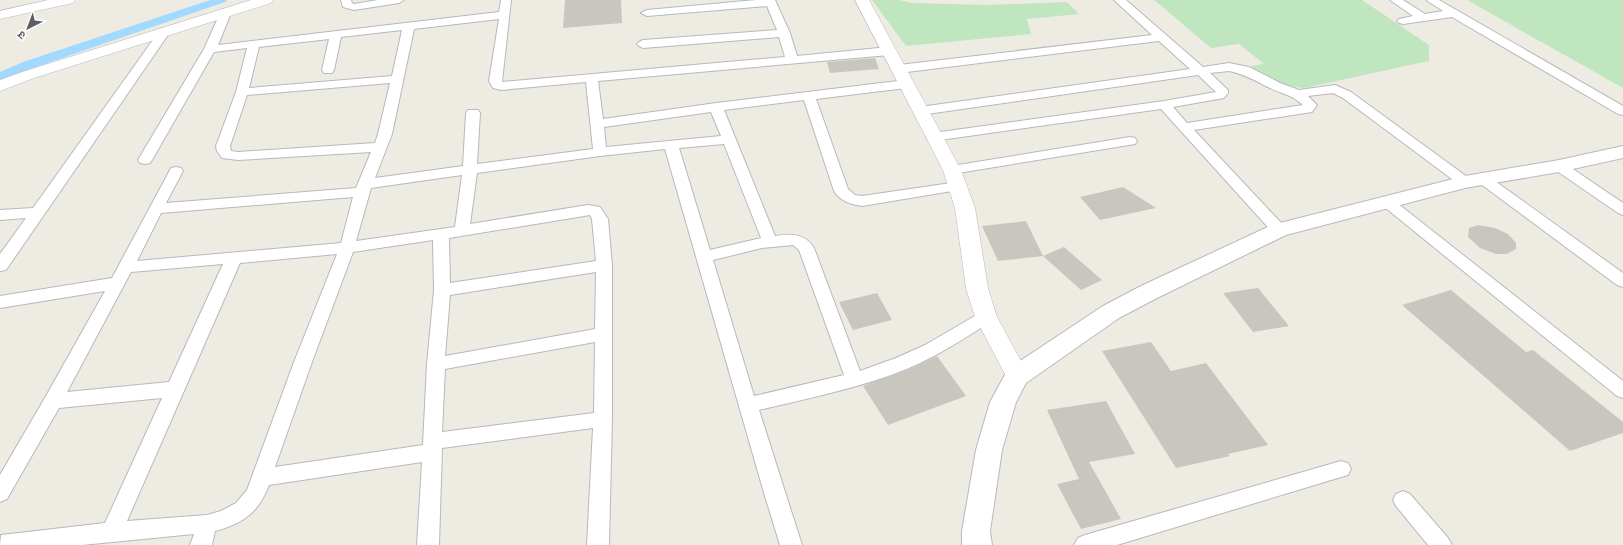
<svg xmlns="http://www.w3.org/2000/svg" width="1623" height="545" font-family="'Nunito Sans','Noto Sans Devanagari',sans-serif">
<style>
.green{fill:#c0e6bf}
.lines{fill:none;stroke-linecap:round;stroke-linejoin:round}
.canal{fill:#a2d9ff;fill-rule:evenodd}
.building{fill:#c9c6c0}
.minor-casing{stroke:#b5b9bd;stroke-width:2}
.tertiary-casing{stroke:#b5b9bd;stroke-width:1}
.secondary-casing{stroke:#b6babf;stroke-width:2}
.minor{fill:#fff;fill-rule:evenodd}
.tertiary{fill:#fff;fill-rule:evenodd}
.secondary{fill:#fff;fill-rule:evenodd}
</style>
<rect width="100%" height="100%" fill="#eeebe3"/>
<g class="green">
<path d="M872,0H900L911,3L987,5L1067,2L1079,14L1027,19L1031,34L906,46Z"/>
<path d="M1154,0H1362L1429,45V61L1304,88L1276,84L1251,66L1264,64L1239,44L1211,48Z"/>
<path d="M1467,0H1623V88Z"/>
</g>
<g class="lines">
<path class="canal" d="M210,0H227L225,2L33,68L0,81V72L23,62Z"/>
</g>
<g class="building">
<path d="M565,0H621L622,23L563,28Z"/>
<path d="M875,58L879,69L830,73L827,62Z"/>
<path d="M1123,187L1156,208L1100,220L1080,197Z"/>
<path d="M1026,221L1043,256L998,261L982,226Z"/>
<path d="M1478,225L1495,228L1508,234L1516,243V249L1507,254H1496L1480,248L1468,237L1469,228Z"/>
<path d="M1064,247L1102,280L1081,290L1043,256Z"/>
<path d="M1258,288L1289,326L1253,332L1223,293Z"/>
<path d="M1451,290L1526,352L1533,350L1623,422V433L1570,451L1402,305Z"/>
<path d="M877,293L892,320L853,330L839,302Z"/>
<path d="M1151,342L1171,371L1206,363L1268,445L1228,454L1230,456L1176,468L1102,351Z"/>
<path d="M937,356L966,396L888,425L863,386L910,369Z"/>
<path d="M1106,401L1135,454L1089,462L1121,519L1081,529L1057,484L1079,479L1047,410Z"/>
</g>
<g class="lines">
<defs>
<g id="minor">
<path d="M341,0H351L352,3L354,4L378,0H404L399,3L354,10L343,7Z"/>
<path d="M501,0H511L502,82L785,57L779,37L643,48L639,46L637,44L639,42L643,40L777,30L767,6L647,16L641,13L647,10L756,0H775L790,33L797,56L889,47L893,48L895,51L893,54L889,55L598,81L603,119L716,103L906,80L910,81L912,84L910,87L906,88L816,99L848,189L855,195L862,196L958,182L963,183L965,186L963,189L958,190L862,206C850,204 840,201 834,191L804,100L724,110L775,236C791,234 805,233 814,248L860,371L896,358L925,345L980,313L986,311L992,313L994,317L992,321C965,338 939,355 909,368C861,388 809,398 759,410L802,545H780L764,493L665,149L600,156L477,173L470,224L588,205L600,207L608,219L612,265V419L609,545H587L593,428L442,448L439,545H417L422,462L269,485C259,512 243,524 215,531L212,545H190L194,534L82,545H0L1,535L105,523L162,398L59,408L7,499L0,502V475L46,396L105,291L0,308V296L112,278L171,168L176,167L181,168L183,171L166,203L356,188L371,152L238,160L222,158L217,151L216,146L236,92L247,48L214,52L152,160L150,163L145,164L140,163L138,160L204,49L221,11H229L231,13L218,45L499,12ZM499,19L489,81L493,88L501,90L586,82L593,149L477,164L480,113L478,110H468L466,113L463,166L375,178L392,134L414,29ZM402,30L392,76L249,88L259,47L329,39L322,70L324,73H332L334,70L341,37ZM390,83L378,134L375,143L238,152L231,151L230,146L247,95ZM711,112L721,136L606,147L604,127ZM724,144L761,238L710,250L679,148ZM462,175L455,227L356,241L371,188ZM353,197L341,243L137,261L161,213ZM590,215L592,219L596,261L450,283L449,238ZM433,240L434,290L427,364L423,445L275,467L312,362L353,252ZM793,245L799,250L844,375L754,396L713,260L762,248ZM337,254L294,362L247,490L236,503L221,511L207,515L127,521L240,263ZM223,264L169,382L67,392L131,272ZM596,272L595,329L445,356L450,295ZM595,342L594,413L442,432L445,369Z"/>
<path d="M1114,0H1126L1203,67L1229,63L1249,67L1280,83L1299,90L1335,85L1351,92L1470,179L1472,182L1470,185L1465,186L1460,185L1343,98L1333,93L1308,96L1317,105L1312,112L1194,130L1284,226L1287,230L1284,234L1279,235L1274,234L1161,109L933,141L928,140L926,137L928,134L933,133L1164,101L1216,92L1198,75L920,115L915,114L914,111L915,108L920,107L1190,69L1159,41L899,73L895,72L893,69L895,66L899,65L1152,35ZM1229,71C1244,74 1256,81 1270,88C1284,95 1291,94 1303,105L1187,123L1173,107L1224,98L1228,93V90L1210,73Z"/>
<path d="M1390,0H1403L1425,14L1443,11L1426,0H1439L1623,106V115L1618,114L1452,17L1403,24L1399,23L1397,21L1399,19L1413,16Z"/>
<path d="M164,29L168,30L170,32L6,270L0,271V254L26,218L0,220V210L33,208L160,30Z"/>
<path d="M1130,137L1135,138L1137,141L1135,144L952,174L947,173L945,170L947,167L952,166Z"/>
<path d="M1559,162L1564,163L1623,203V215L1618,213L1554,169L1552,166L1554,163Z"/>
<path d="M1483,175L1488,176L1623,273V287L1617,285L1478,182L1476,179L1478,176Z"/>
<path d="M1387,197L1392,199L1623,381V398L1617,396L1382,205L1380,202L1382,199Z"/>
<path d="M1341,461L1348,463L1351,469L1348,475L1341,477L1117,545H1074L1078,538L1085,535Z"/>
<path d="M1403,491L1410,494L1448,538L1452,545H1428L1396,506L1393,500L1396,494Z"/>
</g>
<g id="tertiary">
<path d="M48,0H75L73,3L0,19V11Z"/>
<path d="M251,0H273L271,3L34,78L0,91V80L22,72Z"/>
<path d="M855,0H869L961,170L975,208L988,288L997,317L1029,376L1025,382L1017,385L1009,382L975,317L966,288L955,208L943,170Z"/>
</g>
<path id="secondary" d="M1623,146V158L1559,172L1465,188L1286,235L1157,298L1119,318L1026,383L1016,402L1002,450L990,531L992,545H962V531L976,450L990,402L1008,369L1103,306L1141,286L1272,225L1465,176L1559,160Z"/>
</defs>
<use href="#minor" class="minor-casing"/>
<use href="#tertiary" class="tertiary-casing"/>
<use href="#secondary" class="secondary-casing"/>
<use href="#minor" class="minor"/>
<use href="#tertiary" class="tertiary"/>
<use href="#secondary" class="secondary"/>
</g>
<g transform="translate(28 28) rotate(222)" stroke="#ffffff" stroke-width="3" paint-order="stroke">
<path d="M0-3L7 15L0 10L-7 15Z" fill="#5b5f64"/>
<text y="-6" font-size="11" font-weight="bold" text-anchor="middle" fill="#5b5f64">उ</text>
</g>
</svg>
